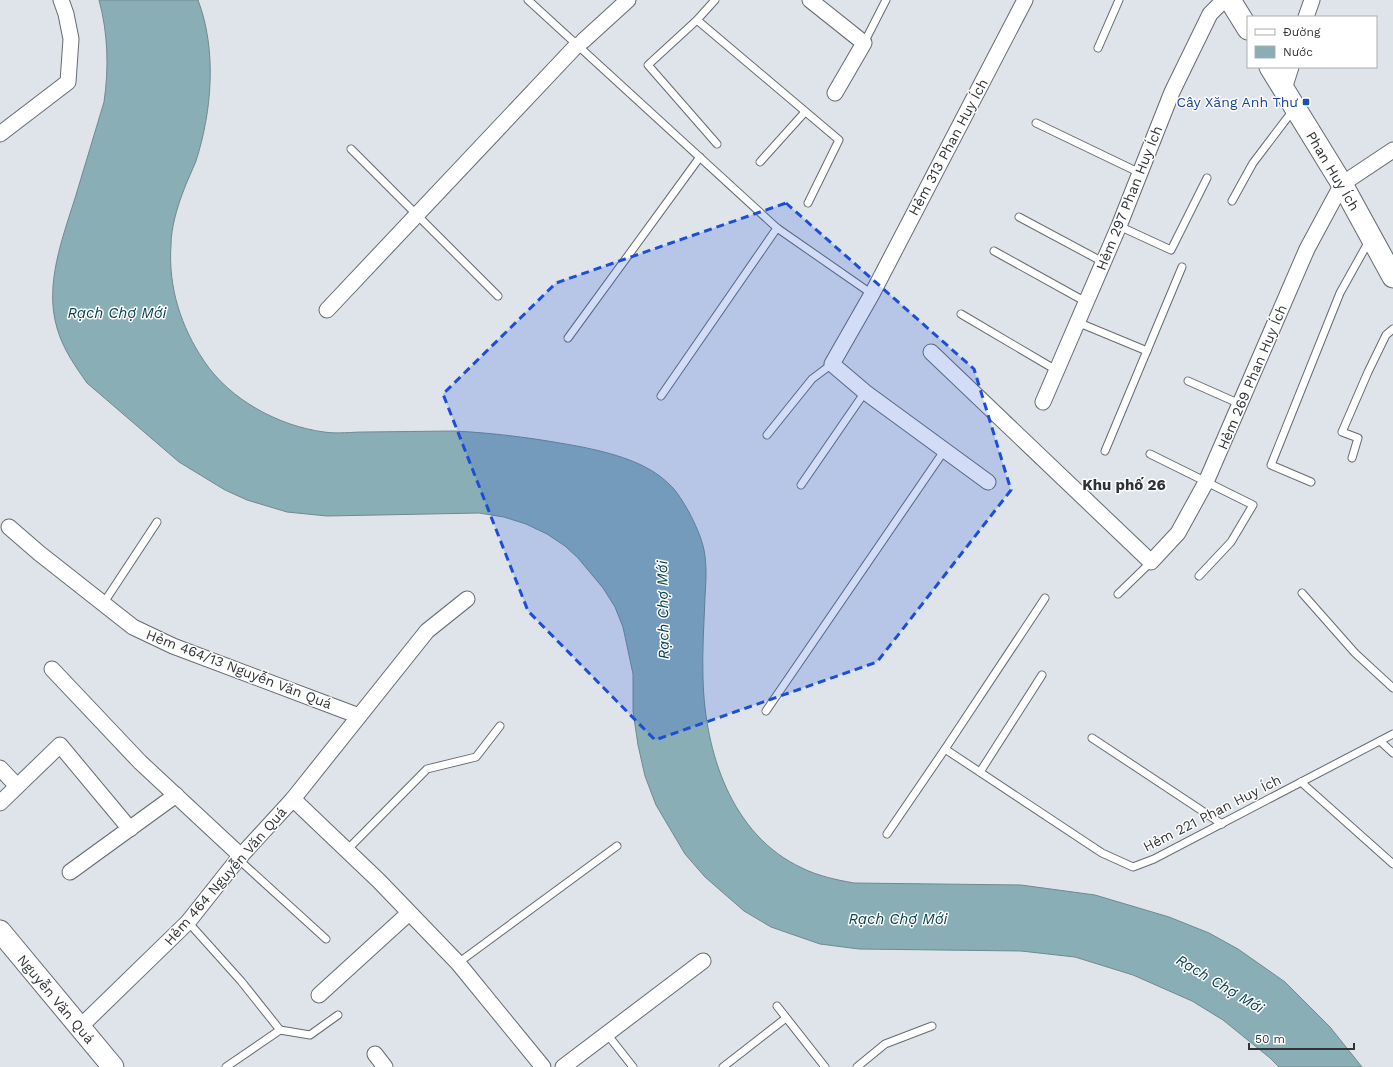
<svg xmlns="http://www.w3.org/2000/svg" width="1393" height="1067" font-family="'Work Sans',sans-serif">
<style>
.water{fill:#8aaeb6;stroke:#6f898f}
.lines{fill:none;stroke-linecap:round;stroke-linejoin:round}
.service-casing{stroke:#666b71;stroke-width:9}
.minor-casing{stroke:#666b71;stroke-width:17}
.secondary-casing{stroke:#666b71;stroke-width:23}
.service{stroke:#fff;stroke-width:7}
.minor{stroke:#fff;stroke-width:15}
.secondary{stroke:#fff;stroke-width:21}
.marked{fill:#1d4ed8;fill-opacity:0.2;stroke:#1d4ed8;stroke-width:3;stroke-dasharray:8 5;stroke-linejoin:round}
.transit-dot{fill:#1a4fb4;stroke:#fff;stroke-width:1.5}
.labels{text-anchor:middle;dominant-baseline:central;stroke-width:3;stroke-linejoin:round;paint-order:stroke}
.transit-label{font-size:14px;fill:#164399;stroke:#fff;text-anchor:end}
.street-label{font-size:14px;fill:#313335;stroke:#fff}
.water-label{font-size:15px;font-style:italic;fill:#07414a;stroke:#fff}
.neighbourhood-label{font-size:15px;font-weight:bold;fill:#2f3338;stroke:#fff}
</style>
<rect width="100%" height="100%" fill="#dee4ea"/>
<path class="water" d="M99,0H198C217,50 212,111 196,161C192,171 187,181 183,192C177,208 171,228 171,245C168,287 181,327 204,361C230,400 279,426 324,432C337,434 352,432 365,432C395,432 424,431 454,431C497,433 540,439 582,447C611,453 647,462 669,484C677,491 683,502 689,512C695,524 701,536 704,550C707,565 706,581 705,597C704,624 702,652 703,679C705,752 731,835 802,868C818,876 837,880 854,883L1021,885L1095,895L1169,917L1209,933L1238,949L1285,982L1330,1027L1362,1067H1279L1270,1058L1223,1020L1192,1001L1133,975L1075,957L1021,951L859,949L820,944L771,927L744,911L705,877L685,854L656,805L645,776L638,745L633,711V674L623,627L615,607L603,588L578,558L565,546L547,534L526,524L504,517L479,513L327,516L287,512L247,500L225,490L179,462L87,383C75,366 63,349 57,328C44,284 63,237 76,195C85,164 95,133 104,102C109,68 108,33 99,0Z"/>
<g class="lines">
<defs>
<g id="service">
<path d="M528,0L777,228L872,294"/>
<path d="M715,0L697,20L839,140L808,203"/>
<path d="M697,20L648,65L717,144"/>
<path d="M864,43L886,0"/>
<path d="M1098,48L1119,0"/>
<path d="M1036,123L1140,173"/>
<path d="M351,149L498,296"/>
<path d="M760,162L805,112"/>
<path d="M1232,201L1253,163L1294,109"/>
<path d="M1019,217L1103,262"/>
<path d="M1119,226L1171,250L1207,178"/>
<path d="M994,251L1086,302"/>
<path d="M961,314L1056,370"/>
<path d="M1077,322L1147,351"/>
<path d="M568,338L700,157"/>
<path d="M1188,381L1240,404"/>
<path d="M661,396L777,228"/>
<path d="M767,435L812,379L832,364"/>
<path d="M1105,451L1182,267"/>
<path d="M1150,454L1253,505L1231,542L1199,576"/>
<path d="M1352,458L1358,438L1342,432L1368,372L1386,335L1393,329"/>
<path d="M1311,482L1271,465L1340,293L1369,241"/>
<path d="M801,485L865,392"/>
<path d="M1302,593L1355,653L1393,688"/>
<path d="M1118,594L1151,562"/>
<path d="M103,604L157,522"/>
<path d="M766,711L944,451"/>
<path d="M1092,738L1222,824"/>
<path d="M1380,741L1393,753"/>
<path d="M945,749L1102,853L1133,867L1154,859L1393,734"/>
<path d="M980,772L1042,675"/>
<path d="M1301,782L1393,864"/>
<path d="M887,834L945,749L1045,598"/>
<path d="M347,850L427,769L476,757L500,726"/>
<path d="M238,859L326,939"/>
<path d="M188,922L241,981L280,1030"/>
<path d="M458,963L617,846"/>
<path d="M777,1006L825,1067"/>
<path d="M607,1034L633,1067"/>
<path d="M226,1067L280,1030L310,1035L338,1015"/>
<path d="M723,1067L786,1018"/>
<path d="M857,1067L885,1044L932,1026"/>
</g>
<g id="minor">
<path d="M810,0L864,43L835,93"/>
<path d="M1306,17L1312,0"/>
<path d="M583,41L628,0"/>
<path d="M1284,89L1291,67"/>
<path d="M0,134L68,82L71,39L66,14L61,0"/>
<path d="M327,310L577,45"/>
<path d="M931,352L1151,562L1178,533L1206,482L1307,249L1342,184L1393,150"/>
<path d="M1043,402L1119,226L1172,92L1210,14L1224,0"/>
<path d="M988,482L865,392L832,364L872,294L1025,0"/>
<path d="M9,527L39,553L133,627L173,646L359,716"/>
<path d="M52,669L140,762L241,856"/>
<path d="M0,768L17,786"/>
<path d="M293,799L379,881L458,963L543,1067"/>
<path d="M0,803L60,745L130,829"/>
<path d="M70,872L176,795"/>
<path d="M319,995L409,913"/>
<path d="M80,1027L188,922L238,859L293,799L427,631L467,599"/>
<path d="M375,1054L385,1067"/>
<path d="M563,1067L703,961"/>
</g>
<g id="secondary">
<path d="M1230,0L1248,29"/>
<path d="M1270,67L1342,184L1393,277"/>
<path d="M0,931L113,1067"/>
</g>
</defs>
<use href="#service" class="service-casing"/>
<use href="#minor" class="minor-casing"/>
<use href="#secondary" class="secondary-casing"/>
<use href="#service" class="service"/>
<use href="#minor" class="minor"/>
<use href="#secondary" class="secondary"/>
</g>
<path class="marked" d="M786,203L974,369L1011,490L877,662L655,740L528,611L443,394L556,283Z"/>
<rect class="transit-dot" x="1302" y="98" width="8" height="8" rx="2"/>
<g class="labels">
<g class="transit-label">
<text x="1298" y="102">Cây Xăng Anh Thư</text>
</g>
<g class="street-label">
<text transform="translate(948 147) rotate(-62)">Hẻm 313 Phan Huy Ích</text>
<text transform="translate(1333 171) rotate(59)">Phan Huy Ích</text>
<text transform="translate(1129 198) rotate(-68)">Hẻm 297 Phan Huy Ích</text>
<text transform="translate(1252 377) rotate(-67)">Hẻm 269 Phan Huy Ích</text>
<text transform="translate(239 669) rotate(21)">Hẻm 464/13 Nguyễn Văn Quá</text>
<text transform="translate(1212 813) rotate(-27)">Hẻm 221 Phan Huy Ích</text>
<text transform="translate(225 876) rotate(-49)">Hẻm 464 Nguyễn Văn Quá</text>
<text transform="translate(56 999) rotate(50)">Nguyễn Văn Quá</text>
</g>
<g class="water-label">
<text x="117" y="313">Rạch Chợ Mới</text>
<text transform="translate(663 610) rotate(-91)">Rạch Chợ Mới</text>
<text x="898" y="919">Rạch Chợ Mới</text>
<text transform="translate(1220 984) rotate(31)">Rạch Chợ Mới</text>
</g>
<g class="neighbourhood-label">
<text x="1124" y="485">Khu phố 26</text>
</g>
</g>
<rect x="1247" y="16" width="130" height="52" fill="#ffffff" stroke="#adadae"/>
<rect x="1255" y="29" width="20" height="6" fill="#ffffff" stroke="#adadae"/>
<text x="1283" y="36" font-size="12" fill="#313335">Đường</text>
<rect x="1255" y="46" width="20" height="12" fill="#8aaeb6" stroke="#adadae"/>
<text x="1283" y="56" font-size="12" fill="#313335">Nước</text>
<path d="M1249 1043v6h105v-6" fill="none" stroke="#313335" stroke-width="2"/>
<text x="1255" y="1043" font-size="12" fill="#313335" stroke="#ffffff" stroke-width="3" paint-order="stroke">50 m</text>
</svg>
